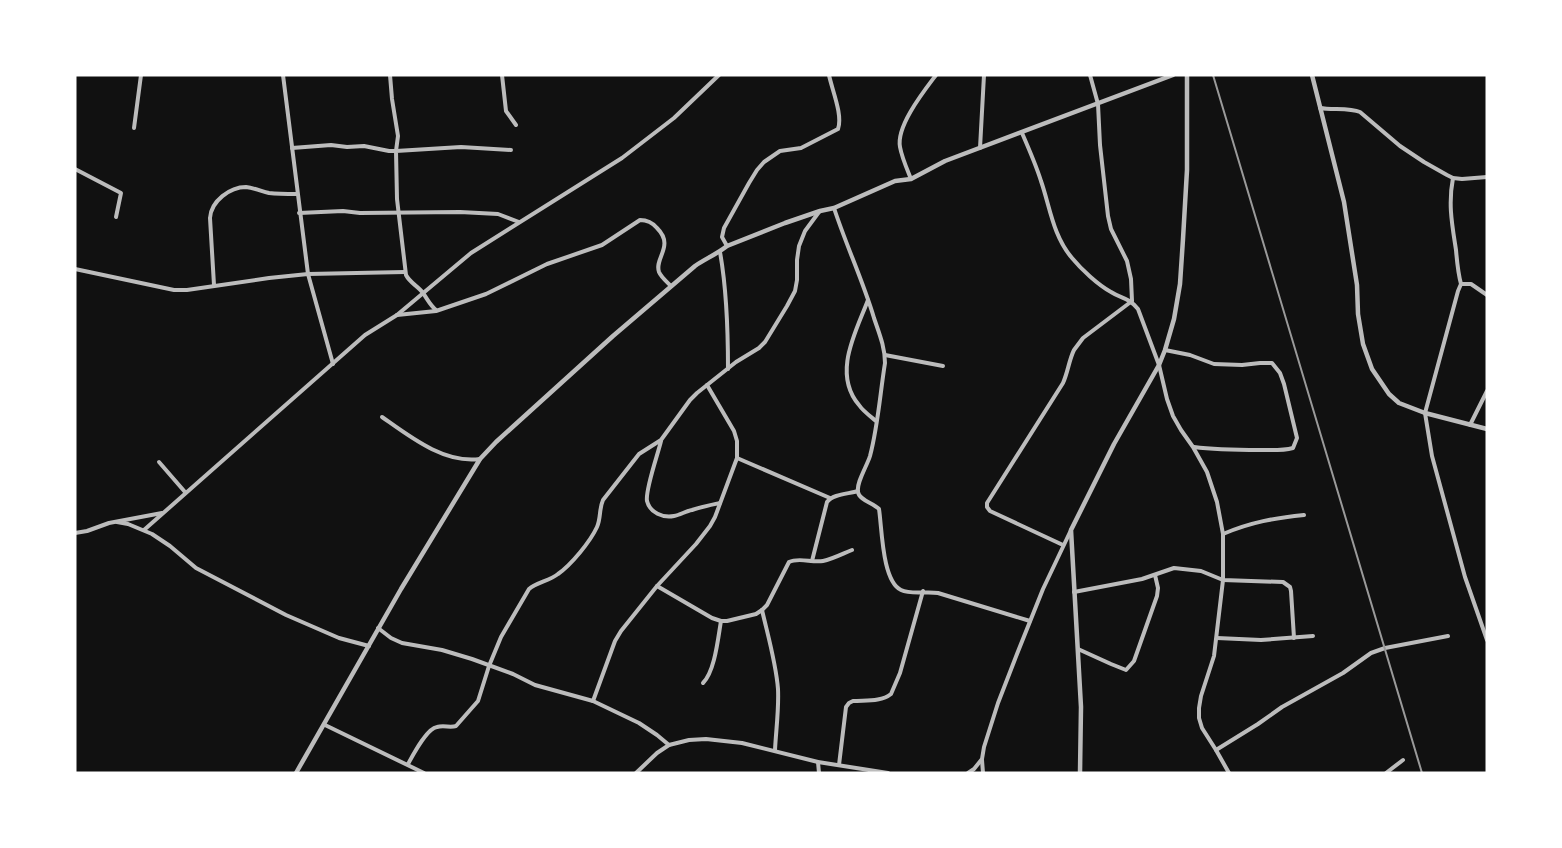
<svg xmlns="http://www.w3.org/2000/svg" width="1562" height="848" font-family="Jost,sans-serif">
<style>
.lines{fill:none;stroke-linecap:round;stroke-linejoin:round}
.minor{stroke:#bcbcbc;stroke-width:4}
.tertiary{stroke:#bcbcbc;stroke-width:4.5}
.rail{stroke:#9a9a9a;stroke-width:2}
</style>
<rect width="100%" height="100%" fill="#111"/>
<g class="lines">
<g class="minor">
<path d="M283,75L308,274L333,364"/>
<path d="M502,75L506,111L516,125"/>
<path d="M1320,108C1332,110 1350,108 1360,112L1400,146L1424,162L1447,175L1453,178L1462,179L1487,177"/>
<path d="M134,128L141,75"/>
<path d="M1022,133C1029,149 1036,165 1041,181C1050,207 1053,236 1072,258C1081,269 1098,285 1111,292C1122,299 1128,297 1138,309L1159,365L1167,399L1173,416L1181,430L1193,447L1207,472L1217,502L1223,534V580L1214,656L1201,696L1199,708V718L1202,728L1216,750L1229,773"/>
<path d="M292,148L331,145L347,147L364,146L389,151H396L398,136L392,99L390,75"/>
<path d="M980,148L984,75"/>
<path d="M75,169L121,193L116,217"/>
<path d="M1453,178C1448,204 1452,224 1456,250C1457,262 1458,273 1461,284"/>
<path d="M911,179C907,169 902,158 900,147C896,126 924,91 936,75"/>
<path d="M834,208C846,245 863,281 874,318C879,333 885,347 885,363C880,394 878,426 870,456C867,466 856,483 858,492C859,500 873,503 879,509C882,528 882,581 901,590C911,595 926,591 938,593L1030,621"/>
<path d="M299,213L343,211L360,213L460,212L498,214L519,222"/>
<path d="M727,246L722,237L724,228L749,183L757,170L764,162L780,151L801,148L838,129C843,115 832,90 829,75"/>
<path d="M720,252C727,291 728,329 728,369"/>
<path d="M75,269L174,290H187L269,278L308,274L405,272"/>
<path d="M214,285L210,218C211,201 230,187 246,187C254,188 261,191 269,193C278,194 288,194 297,194"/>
<path d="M1487,295L1471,284H1461L1458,291L1425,413L1432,456L1465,577L1487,640"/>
<path d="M868,300C856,332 832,373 859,405C863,411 870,416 876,421"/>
<path d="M436,310C430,305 428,300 423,293C418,286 410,283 406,275L397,199L396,151L461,147L511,150"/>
<path d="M397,315L436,311L486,294L547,264L602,245L640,220C647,220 652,222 657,228C675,246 654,258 659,272C661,277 667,282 671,286"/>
<path d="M1165,350L1190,355L1214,364L1242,365L1260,363H1272L1280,373L1284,384L1297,438L1293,448C1282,451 1271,450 1260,450C1238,450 1216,450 1194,447"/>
<path d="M885,355L943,366"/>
<path d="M382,417C409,436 444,464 480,459"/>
<path d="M1470,425L1487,391"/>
<path d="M661,441C658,454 645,490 647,501C650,513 663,518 674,516C680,515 686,511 692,510C701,507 711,505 720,503"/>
<path d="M737,458L830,498"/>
<path d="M159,462L185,492"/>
<path d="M117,522L128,524L152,534L170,546L196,568L286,615L339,638L369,646"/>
<path d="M144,530L365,335L397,315L471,253L622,158L674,118L719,75"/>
<path d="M75,533L87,531L109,523L162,513"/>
<path d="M1223,534C1251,522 1275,518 1304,515"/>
<path d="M1063,545L990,511L987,507V503L1063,383C1068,372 1069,360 1074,350C1077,346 1080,342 1083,338L1132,301L1131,279L1127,261L1111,229L1108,216L1100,145L1098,104L1090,75"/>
<path d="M812,561L827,502C833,494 848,494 858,491"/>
<path d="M657,586L712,618L721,621H727L756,614L762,610L767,605L789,562C799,557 812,563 823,561C833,559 842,554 852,550"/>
<path d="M1074,592L1142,579L1174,568L1201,571L1223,580L1283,582L1290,587L1291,591L1294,638"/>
<path d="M762,610C768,636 776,663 778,689C779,709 776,730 775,750"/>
<path d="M378,628L391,638L402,643L442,650L472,659L513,674L535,685L593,701L639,723L657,735L669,745"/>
<path d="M1217,638L1261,640L1313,636"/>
<path d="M1078,649L1111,664L1126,670L1134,661L1157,596L1158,588L1155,575"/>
<path d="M703,683C715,671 718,638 721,621"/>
<path d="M593,701L615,641L621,631L657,586L696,544L710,526L715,517L737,458V441L734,431L707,385"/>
<path d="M325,725L424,773"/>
<path d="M1216,750L1258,724L1282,707L1343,673L1371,653L1385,648L1448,636"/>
<path d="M982,760L983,773"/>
<path d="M818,762L819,773"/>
<path d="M408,764C413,755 427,728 437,727C444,725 450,728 456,726L478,701L489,666L501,637L529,589C537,582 549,581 558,574C571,565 590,542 597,527C601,518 599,509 603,500L639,454L661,440L690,400L697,393L736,362L759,348L765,342L787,306L795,291L797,280V260L799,246L805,231L819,212"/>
<path d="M839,765L846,707L849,703L853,701C866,700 881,702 891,694L900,673L923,591"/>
<path d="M636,773L657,753L669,745L689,740L706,739L742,743L818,762L888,773"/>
<path d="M968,773L974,769L982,759L984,747L998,703L1017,654L1043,589L1071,530"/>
<path d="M1386,773L1403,760"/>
</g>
<g class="tertiary">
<path d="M1312,75L1344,202L1357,285L1358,314L1363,344L1372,369L1389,394L1399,403L1425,413L1487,429"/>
<path d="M296,773L401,589L480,459L496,442L613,336L695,266C705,259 717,254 727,246L785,223L820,211L834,208L895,181L911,179L945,161L1173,75"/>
<path d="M1080,773L1081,707L1071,530L1114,444L1159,365L1165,350L1174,319L1180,284L1183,239L1187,170V75"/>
</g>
<path class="rail" d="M1213,75L1422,773"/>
</g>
<rect width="1562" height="848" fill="none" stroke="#ffffff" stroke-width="153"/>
</svg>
